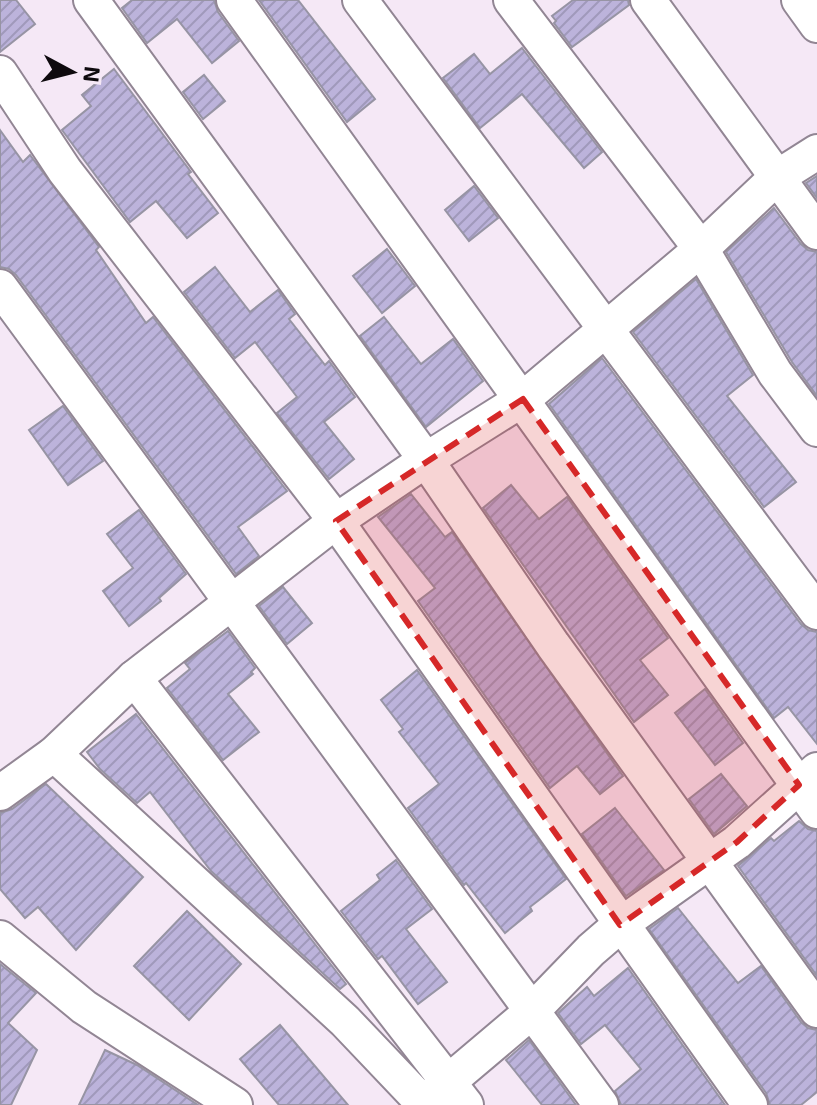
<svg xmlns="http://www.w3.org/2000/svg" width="817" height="1105" font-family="'Exo 2',sans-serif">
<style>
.building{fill:url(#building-hatch);stroke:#9794a4;stroke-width:2}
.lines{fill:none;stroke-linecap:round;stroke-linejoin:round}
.street-casing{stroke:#928694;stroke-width:38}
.street{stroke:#fff;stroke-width:34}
.marked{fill:#d62828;fill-opacity:0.2;stroke:#d62828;stroke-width:6;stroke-dasharray:16 10;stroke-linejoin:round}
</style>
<defs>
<pattern id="building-hatch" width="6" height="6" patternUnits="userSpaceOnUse" patternTransform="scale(2)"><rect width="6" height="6" fill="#bcb3db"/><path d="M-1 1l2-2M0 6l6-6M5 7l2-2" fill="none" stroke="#a099bb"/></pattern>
</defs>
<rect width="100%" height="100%" fill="#f5e8f6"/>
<g class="building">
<path d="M0,0H16L35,24L0,52Z"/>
<path d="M132,0H214L218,12L239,41L212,63L177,19L147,43L122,8Z"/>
<path d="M259,0H298L375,99L347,122Z"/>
<path d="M573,0H628L629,5L572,47L554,23L556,21L552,16Z"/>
<path d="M522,48L602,152L584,168L522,94L480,128L443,78L474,54L490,74Z"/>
<path d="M114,69L191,172L188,174L218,213L187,238L156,201L130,222L62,130L91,106L82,95Z"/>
<path d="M204,75L225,101L203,119L183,92Z"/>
<path d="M0,130L23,162L30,155L99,247L96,250L146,323L153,317L287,491L238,527L259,556L236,574L16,275L9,269L0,267Z"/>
<path d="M817,176V198L806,183Z"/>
<path d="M474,186L498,218L469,241L445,210Z"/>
<path d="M774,208L801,244L808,250L817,252V396L792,362L726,252Z"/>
<path d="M387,249L415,286L382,313L353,276Z"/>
<path d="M215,267L250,312L278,290L295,314L289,319L325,365L329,361L355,397L324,422L354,459L329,479L277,413L297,397L255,342L235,358L184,292Z"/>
<path d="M696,279L753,375L727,396L796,482L764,507L633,332Z"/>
<path d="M384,317L421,364L453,339L483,381L426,427L360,336Z"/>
<path d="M602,358L801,624L808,630L817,632V744L788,707L774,718L549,404Z"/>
<path d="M63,406L103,461L68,485L29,430Z"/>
<path d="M511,485L539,519L567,497L668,638L640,660L668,695L634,722L483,508Z"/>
<path d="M411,494L445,537L452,532L623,776L600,794L577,766L550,788L418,601L435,588L378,517Z"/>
<path d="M139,510L186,574L159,598L161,601L129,626L103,591L133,568L107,534Z"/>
<path d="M283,587L312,623L287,644L259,606Z"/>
<path d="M228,631L255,668L251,672L253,674L228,694L259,732L223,760L167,688L190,669L185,663Z"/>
<path d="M417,670L566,879L530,907L532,911L505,933L466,883L464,885L408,808L439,784L399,732L403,729L381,700Z"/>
<path d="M705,689L743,743L715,765L675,713Z"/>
<path d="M136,714L346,984L340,989L211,871L150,792L137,803L100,769L87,752Z"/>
<path d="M721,774L747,806L714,834L689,799Z"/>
<path d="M46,784L143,877L76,950L38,907L25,918L0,889V813L12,809Z"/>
<path d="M615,808L664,870L626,896L582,834Z"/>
<path d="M799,821L808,829L817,831V976L738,866L771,838L774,841Z"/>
<path d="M396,860L432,909L406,929L447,982L418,1004L382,956L378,959L341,911L380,880L377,875Z"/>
<path d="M678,908L738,983L761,966L801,1022L808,1028L817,1030V1092L801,1105H770L766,1093L649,929Z"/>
<path d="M187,911L241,964L189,1020L134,966Z"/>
<path d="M0,964L36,993L8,1023L37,1050L11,1105H0Z"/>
<path d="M628,968L725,1105H621L615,1091L641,1069L605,1025L581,1044L558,1013L587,987L594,996Z"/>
<path d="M280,1025L348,1105H279L240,1059Z"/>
<path d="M529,1040L576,1105H542L506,1060Z"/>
<path d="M105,1050L137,1065L198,1105H79Z"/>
</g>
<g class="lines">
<defs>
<g id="street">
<path d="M91,0L426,460L553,645L817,1010"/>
<path d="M234,0L817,811"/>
<path d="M360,0L817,612"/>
<path d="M511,0L701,249L775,373L817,429"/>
<path d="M648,0L817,232"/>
<path d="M799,0L817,25"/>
<path d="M0,73L65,171L336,521L750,1105"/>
<path d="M0,287L601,1105"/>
<path d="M134,678L466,1105"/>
<path d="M54,754L345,1021L423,1103"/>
<path d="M0,793L54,754L134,678L336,521L426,460L523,399L701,249L776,178L817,152"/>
<path d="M0,938L84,1007L235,1105"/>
<path d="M421,1105L531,1012L591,950L620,925L737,842L817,770"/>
</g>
</defs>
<use href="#street" class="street-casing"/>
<use href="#street" class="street"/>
</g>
<path class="marked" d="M523,399L799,785L737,842L620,925L336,521Z"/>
<g transform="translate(72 72) rotate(97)" stroke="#f5e8f6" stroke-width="6" paint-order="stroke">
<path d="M0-6L14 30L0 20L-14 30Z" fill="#0e0a0e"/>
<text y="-12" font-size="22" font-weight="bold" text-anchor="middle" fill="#0e0a0e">N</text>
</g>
</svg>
